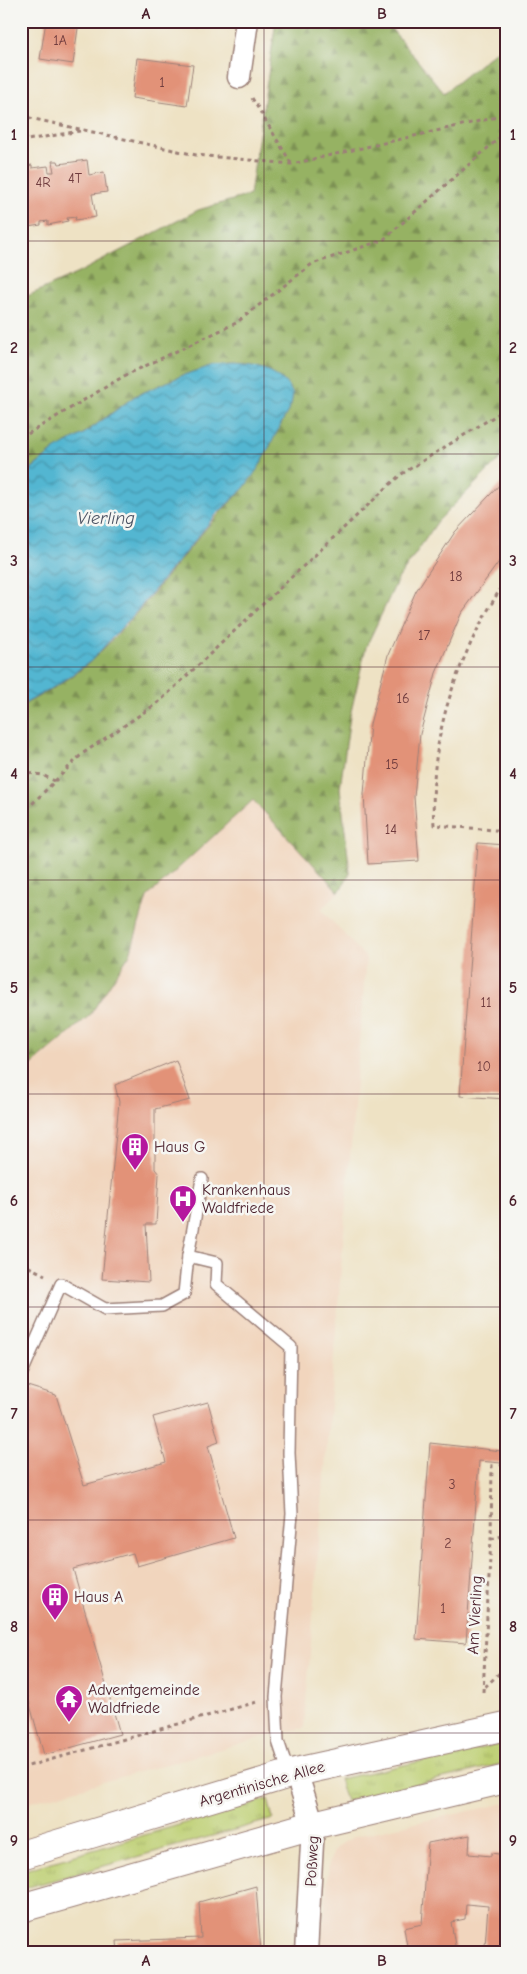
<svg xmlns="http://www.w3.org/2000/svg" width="527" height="1974" font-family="'Comic Neue',sans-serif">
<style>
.built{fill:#f1d5bd}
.grass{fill:url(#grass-tufts);stroke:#84774e}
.forest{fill:url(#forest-firs);stroke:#706848}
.water{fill:url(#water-waves);stroke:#4e6a7e}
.building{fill:#e29278}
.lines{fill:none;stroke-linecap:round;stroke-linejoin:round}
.service-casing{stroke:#9c8078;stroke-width:14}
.minor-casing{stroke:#9c8078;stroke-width:25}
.secondary-casing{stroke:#9c8078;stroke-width:30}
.path{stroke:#9c8078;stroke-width:3;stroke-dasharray:4 4;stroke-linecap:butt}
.service{stroke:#fff;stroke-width:11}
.minor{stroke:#fff;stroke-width:22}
.secondary{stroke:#fff;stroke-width:28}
.grid{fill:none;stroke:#4a1f2b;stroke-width:1;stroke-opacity:0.55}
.labels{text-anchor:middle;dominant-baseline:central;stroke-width:5;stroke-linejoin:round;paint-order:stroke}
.number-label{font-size:14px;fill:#703c3e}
.poi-label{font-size:16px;fill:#4a1f2b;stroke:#f6f6f2;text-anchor:start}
.street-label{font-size:16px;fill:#4a1f2b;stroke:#f6f6f2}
.water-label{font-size:18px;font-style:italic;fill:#4d5465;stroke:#f6f6f2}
.neatline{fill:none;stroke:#4a1f2b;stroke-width:2}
.grid-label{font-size:16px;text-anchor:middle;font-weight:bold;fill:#4a1f2b}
</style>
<defs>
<pattern id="grass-tufts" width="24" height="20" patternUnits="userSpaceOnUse" patternTransform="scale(1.25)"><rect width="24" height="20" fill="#bdcf72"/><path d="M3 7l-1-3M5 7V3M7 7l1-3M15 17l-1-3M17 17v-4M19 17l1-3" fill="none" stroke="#a4b163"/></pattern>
<pattern id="forest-firs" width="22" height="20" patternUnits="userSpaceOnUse" patternTransform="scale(1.25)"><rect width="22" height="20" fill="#96b264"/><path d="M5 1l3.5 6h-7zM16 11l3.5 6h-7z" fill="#7c9053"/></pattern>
<pattern id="water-waves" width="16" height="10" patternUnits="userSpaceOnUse" patternTransform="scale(1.25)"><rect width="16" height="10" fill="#52b6d1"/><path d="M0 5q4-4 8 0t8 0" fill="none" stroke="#4693aa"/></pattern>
</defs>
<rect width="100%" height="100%" fill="#f6f6f2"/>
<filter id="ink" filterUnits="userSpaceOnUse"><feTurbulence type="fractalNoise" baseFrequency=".02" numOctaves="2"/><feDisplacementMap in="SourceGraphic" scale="10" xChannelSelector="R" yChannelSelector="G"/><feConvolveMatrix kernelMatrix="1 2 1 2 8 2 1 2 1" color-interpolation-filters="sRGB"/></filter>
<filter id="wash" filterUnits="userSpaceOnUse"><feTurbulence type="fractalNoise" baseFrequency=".0096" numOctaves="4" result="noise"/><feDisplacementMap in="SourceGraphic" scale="20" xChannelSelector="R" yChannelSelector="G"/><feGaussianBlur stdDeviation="1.12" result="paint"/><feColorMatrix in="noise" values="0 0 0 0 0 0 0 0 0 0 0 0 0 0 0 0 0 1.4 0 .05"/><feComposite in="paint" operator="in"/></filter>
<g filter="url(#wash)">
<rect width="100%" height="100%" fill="#eee2c4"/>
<g class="built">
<path d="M253,800L339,892L321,909L366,958L304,1728L277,1733L21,1805V1074L90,1015L130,954L147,897Z"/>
<path d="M506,1803V1950L321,1953L329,1863L335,1849L341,1844L356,1836Z"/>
</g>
<g class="grass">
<path d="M506,1743V1763L346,1801L339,1779Z"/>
<path d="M268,1799L273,1819L21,1889V1871Z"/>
</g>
<path class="forest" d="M276,21H385L444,93L506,43V453L438,521L398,579L366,647L350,716L340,788L350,873L339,892L253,800L147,897L130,954L90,1015L21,1074V706C45,693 72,679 92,660C148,608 189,541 244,488L249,365H214L135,396L85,433L56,449L21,477V299L78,273L198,210L250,195Z"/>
<path class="water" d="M234,364C258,365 282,371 293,394L291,405L259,467L244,488L215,516L137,611L91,661L61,683L21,706V477L56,449L85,433L135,396L181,376L214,365Z"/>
<g id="blocks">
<g class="building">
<path d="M46,21H79L73,64L40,59Z"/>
<path d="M184,21H198L197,27L183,25Z"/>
<path d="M137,58L193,65L187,106L132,98Z"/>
<path d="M87,160L89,175L104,172L107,192L92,194L96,217L75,220L76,217L67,218L68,221L48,225V221L41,222V225L21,228V178L27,176L26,166L32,165V168L48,166L49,172H54L52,161H58L59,164Z"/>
<path d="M506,478V552L461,614L436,673L420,734L414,797L419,861L368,864L364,794L370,724L388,655L416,591L455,532Z"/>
<path d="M478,843L506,845V1099L460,1096Z"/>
<path d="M176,1060L190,1100L155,1109V1169L159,1174L156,1224H146L149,1282L102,1279L119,1102L115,1085Z"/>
<path d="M21,1384L56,1395L84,1485L166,1462L153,1417L208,1402L219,1442L208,1446L234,1538L137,1566L133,1553L73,1569L120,1734L44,1755L21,1673Z"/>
<path d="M504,1412L506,1466H500L501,1463L479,1461L466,1643L416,1639L430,1443L502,1451Z"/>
<path d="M470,1835L469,1854L491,1856V1853L506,1855V1948L485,1946L488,1906L466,1904L465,1919L451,1922L456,1951L408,1952L404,1928L422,1924L428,1843Z"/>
<path d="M256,1886L261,1952L118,1953L117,1941L201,1938L199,1902Z"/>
</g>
</g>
</g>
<g filter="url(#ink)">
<use href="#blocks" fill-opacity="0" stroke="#9c8078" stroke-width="1"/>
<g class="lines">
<defs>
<g id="service">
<path d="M202,1179L188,1256L217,1263L216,1284L291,1347L289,1453L292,1514L276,1697L278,1741L289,1774"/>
<path d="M21,1375L61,1284L105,1309L162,1306L184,1294L188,1256"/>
</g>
<g id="minor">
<path d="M239,77L247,21"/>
<path d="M296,1772L313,1825L306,1953"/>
</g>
<g id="secondary">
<path d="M21,1855L296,1772L506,1726"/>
<path d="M21,1908L313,1825L506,1779"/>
</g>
</defs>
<use href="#service" class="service-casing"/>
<use href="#minor" class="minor-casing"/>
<use href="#secondary" class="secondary-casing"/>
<g class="path">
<path d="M252,98L291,163"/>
<path d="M21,116L196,155L292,164L506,115"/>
<path d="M21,141L80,131"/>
<path d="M21,438L124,376L236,323L312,264L383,240L506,132"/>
<path d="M506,580C458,655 428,735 434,825L506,831"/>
<path d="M21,772L42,775L55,781"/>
<path d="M21,815L82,754L159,702L400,475L506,409"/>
<path d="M21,1263L45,1275"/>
<path d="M491,1539L506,1535"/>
<path d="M485,1687L506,1667"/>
<path d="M483,1692L491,1539L492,1462"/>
<path d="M21,1768L257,1702"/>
</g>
<use href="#service" class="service"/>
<use href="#minor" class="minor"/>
<use href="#secondary" class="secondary"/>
</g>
</g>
<path class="grid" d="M264,21V1953M21,241H506M21,454H506M21,667H506M21,880H506M21,1094H506M21,1307H506M21,1520H506M21,1733H506"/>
<defs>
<symbol id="building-pin" viewBox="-11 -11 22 30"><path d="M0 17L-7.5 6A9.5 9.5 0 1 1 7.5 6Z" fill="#b5179e" stroke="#f6f6f2"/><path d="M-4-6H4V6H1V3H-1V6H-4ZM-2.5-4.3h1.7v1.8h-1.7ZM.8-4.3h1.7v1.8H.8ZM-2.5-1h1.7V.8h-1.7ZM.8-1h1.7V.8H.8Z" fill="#fff"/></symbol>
<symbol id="hospital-pin" viewBox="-11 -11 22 30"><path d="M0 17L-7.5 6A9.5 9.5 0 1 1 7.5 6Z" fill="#b5179e" stroke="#f6f6f2"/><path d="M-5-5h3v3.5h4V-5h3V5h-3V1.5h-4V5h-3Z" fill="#fff"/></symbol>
<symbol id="temple-pin" viewBox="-11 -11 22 30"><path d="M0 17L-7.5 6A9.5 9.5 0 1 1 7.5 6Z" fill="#b5179e" stroke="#f6f6f2"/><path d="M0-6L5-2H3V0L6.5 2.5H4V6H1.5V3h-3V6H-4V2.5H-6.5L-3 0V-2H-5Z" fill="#fff"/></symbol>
</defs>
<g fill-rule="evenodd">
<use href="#building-pin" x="119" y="1131" width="32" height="43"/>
<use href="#hospital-pin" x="167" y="1183" width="32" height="43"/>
<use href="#building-pin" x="39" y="1581" width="32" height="43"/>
<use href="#temple-pin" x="53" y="1683" width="32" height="43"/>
</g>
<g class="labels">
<g class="number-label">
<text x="60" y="40">1A</text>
<text x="162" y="82">1</text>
<text x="75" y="178">4T</text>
<text x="43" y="182">4R</text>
<text x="456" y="576">18</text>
<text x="424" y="635">17</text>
<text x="403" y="698">16</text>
<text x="392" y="764">15</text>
<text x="391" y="829">14</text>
<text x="486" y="1002">11</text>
<text x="484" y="1066">10</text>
<text x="452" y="1484">3</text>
<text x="448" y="1543">2</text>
<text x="443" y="1608">1</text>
</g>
<g class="poi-label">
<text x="154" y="1147">Haus G</text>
<text x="202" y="1190">Krankenhaus<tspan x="202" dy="18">Waldfriede</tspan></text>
<text x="74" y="1597">Haus A</text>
<text x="88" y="1690">Adventgemeinde<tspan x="88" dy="18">Waldfriede</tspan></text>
</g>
<g class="street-label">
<text transform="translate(475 1615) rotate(-87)">Am Vierling</text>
<text transform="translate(262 1784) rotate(-16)">Argentinische Allee</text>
<text transform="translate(312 1861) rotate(-87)">Poßweg</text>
</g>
<g class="water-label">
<text x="106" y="518">Vierling</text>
</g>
</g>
<rect width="527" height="1974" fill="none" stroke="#f6f6f2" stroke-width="55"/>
<rect x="28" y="28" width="472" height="1918" class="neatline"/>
<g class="grid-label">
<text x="146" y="19">A</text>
<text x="382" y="19">B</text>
<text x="14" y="140">1</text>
<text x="513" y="140">1</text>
<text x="14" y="353">2</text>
<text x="513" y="353">2</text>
<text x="14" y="566">3</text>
<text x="513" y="566">3</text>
<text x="14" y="779">4</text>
<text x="513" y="779">4</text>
<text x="14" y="993">5</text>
<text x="513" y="993">5</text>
<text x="14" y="1206">6</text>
<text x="513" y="1206">6</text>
<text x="14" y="1419">7</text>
<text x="513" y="1419">7</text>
<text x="14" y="1632">8</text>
<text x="513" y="1632">8</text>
<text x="14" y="1846">9</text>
<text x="513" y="1846">9</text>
<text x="146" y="1966">A</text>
<text x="382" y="1966">B</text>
</g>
</svg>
